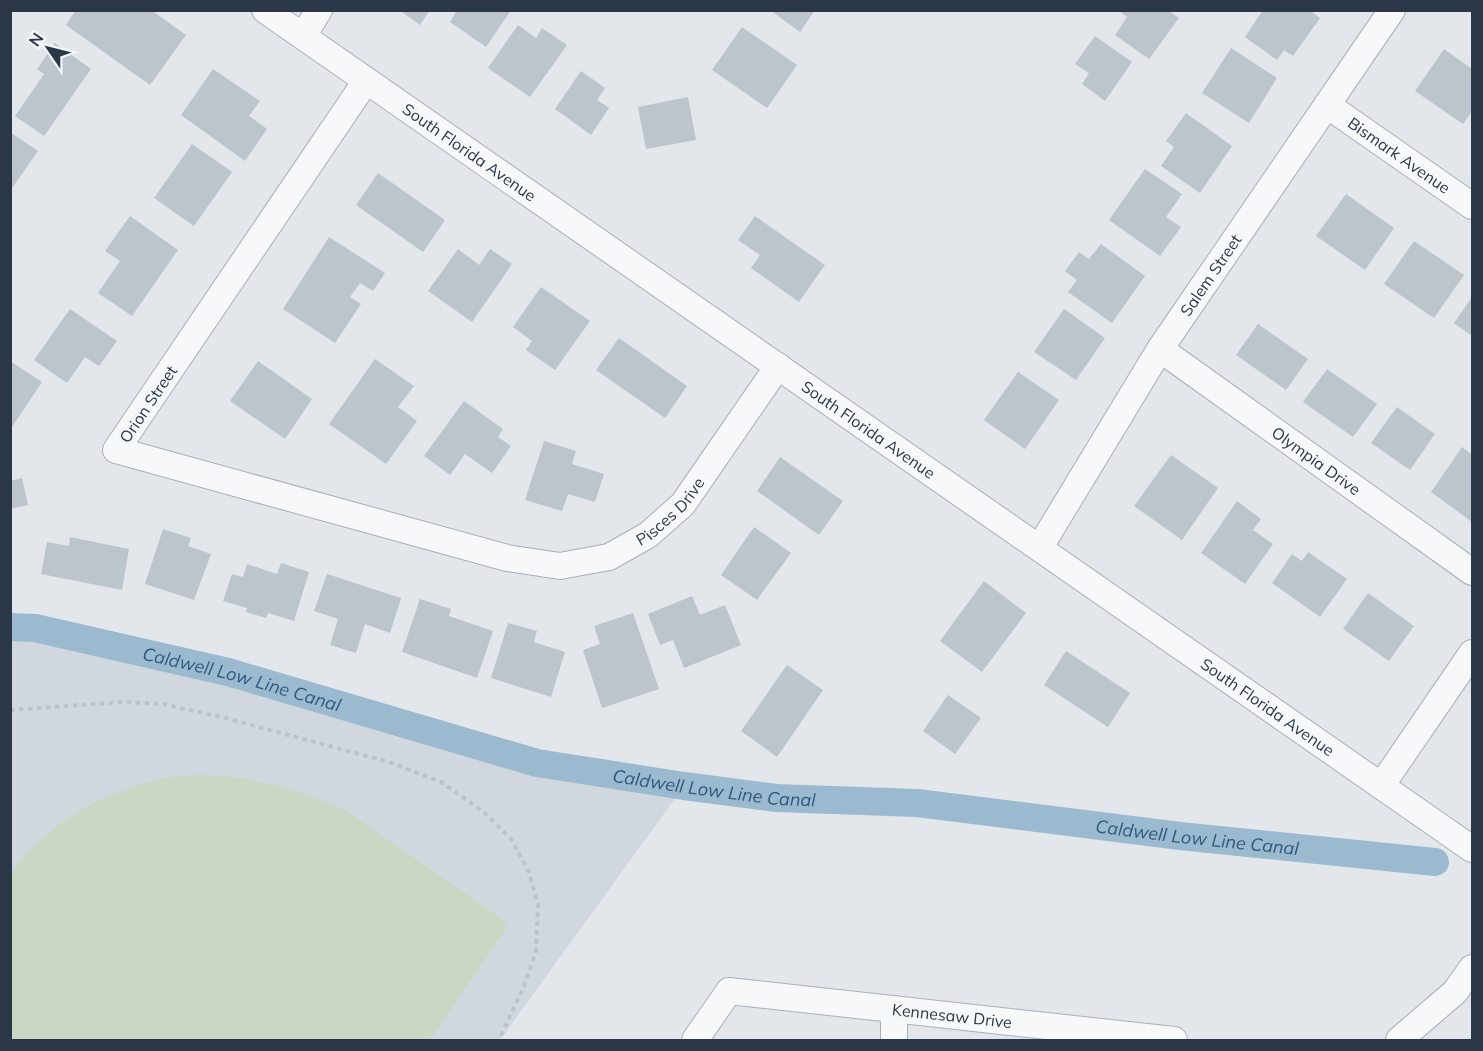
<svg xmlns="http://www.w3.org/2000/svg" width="1483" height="1051" font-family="Mulish,sans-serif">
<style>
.built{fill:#d1d7de}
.green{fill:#cad7c3}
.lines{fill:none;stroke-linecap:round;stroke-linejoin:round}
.canal{stroke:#9bb9cf;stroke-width:28}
.building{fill:#bcc4cc}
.minor-casing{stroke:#a7afb7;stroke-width:28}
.path{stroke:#bdc2c8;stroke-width:4;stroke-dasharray:4.5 4.5;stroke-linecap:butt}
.minor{stroke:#f6f8fa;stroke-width:26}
.labels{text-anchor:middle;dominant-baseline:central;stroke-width:6;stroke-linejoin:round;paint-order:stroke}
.street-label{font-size:16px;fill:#293746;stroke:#f3f6f9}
.water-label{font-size:18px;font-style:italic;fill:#2f5a7e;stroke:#f3f6f9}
</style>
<rect width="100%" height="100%" fill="#e3e7ec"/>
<path class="built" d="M10,627L35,628L228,672L537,763L684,786L500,1040H11Z"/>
<path class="green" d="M199,775C252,775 300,790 348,812L509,924L430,1040H11V874C46,823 106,790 166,778C177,776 188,776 199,775Z"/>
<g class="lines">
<path class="canal" id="s1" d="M10,627L35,628L228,672L537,763L684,786L777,798L917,803L1180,836L1435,862"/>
</g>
<g class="building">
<path d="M76,10H151L186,35L150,85L66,25Z"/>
<path d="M399,10H430L420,25Z"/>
<path d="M457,10H508L510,12L486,47L450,22Z"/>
<path d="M770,10H815L800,32Z"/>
<path d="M1118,10H1168L1179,18L1149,59L1115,35L1127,17Z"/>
<path d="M1263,10H1309L1320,18L1293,56L1284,50L1277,60L1245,37Z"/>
<path d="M518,25L536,38L542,28L567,45L530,97L488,68Z"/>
<path d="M742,27L797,65L767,108L712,70Z"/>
<path d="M1095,36L1132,62L1105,101L1082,84L1089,73L1075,64Z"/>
<path d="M55,43L91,69L44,136L15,116L44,74L37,69Z"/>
<path d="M1231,48L1277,78L1249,123L1202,93Z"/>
<path d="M1444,49L1472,69V111L1463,124L1415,91Z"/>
<path d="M213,69L260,101L249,116L267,129L245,161L181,115Z"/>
<path d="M581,71L605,88L597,100L609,108L591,135L555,109Z"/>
<path d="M688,97L696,140L646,149L638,107Z"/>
<path d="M1186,113L1232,146L1200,193L1161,166L1174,147L1166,141Z"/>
<path d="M10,132L38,151L10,191Z"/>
<path d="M192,144L232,172L194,226L154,198Z"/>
<path d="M1145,169L1182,194L1166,217L1181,227L1160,256L1109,220Z"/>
<path d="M378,173L445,220L423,252L356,205Z"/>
<path d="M1346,194L1394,228L1365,270L1316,236Z"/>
<path d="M130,216L178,250L132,316L98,293L120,261L105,251Z"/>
<path d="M755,216L825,265L799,302L751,268L760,255L738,240Z"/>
<path d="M329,237L385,273L373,291L360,283L350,297L361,304L335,343L283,309Z"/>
<path d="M1414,241L1464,275L1434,318L1384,284Z"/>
<path d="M1101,244L1145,276L1112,323L1068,292L1077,280L1065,271L1079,252L1089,259Z"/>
<path d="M458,249L479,265L490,249L512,264L472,322L428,291Z"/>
<path d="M541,287L590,321L555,370L526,350L532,341L513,327Z"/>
<path d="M1472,297V336L1454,323Z"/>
<path d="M70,309L117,341L99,366L85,357L67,383L34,360Z"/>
<path d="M1064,309L1105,338L1076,380L1034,352Z"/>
<path d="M1258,324L1308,359L1286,390L1236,355Z"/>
<path d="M619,338L687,386L665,418L596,370Z"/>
<path d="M375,359L414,386L398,407L417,421L386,464L329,424Z"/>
<path d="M10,361L42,382L10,430Z"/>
<path d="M258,361L312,399L285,439L230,401Z"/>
<path d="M1327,369L1377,404L1353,437L1303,402Z"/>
<path d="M1018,372L1059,400L1025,449L984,420Z"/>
<path d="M464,401L503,429L498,437L511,446L492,473L465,454L450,475L424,456Z"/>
<path d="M1397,407L1435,434L1410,470L1371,443Z"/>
<path d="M544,441L576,451L572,464L604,474L595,502L568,494L562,511L525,500Z"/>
<path d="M1462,447L1472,455V522L1431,492Z"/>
<path d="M1171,455L1218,488L1182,540L1134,506Z"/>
<path d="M780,457L843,501L819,535L757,491Z"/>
<path d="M22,478L28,505L10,509V481Z"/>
<path d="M1237,501L1261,519L1253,530L1273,544L1245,584L1201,553Z"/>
<path d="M754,527L791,553L757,600L721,575Z"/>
<path d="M163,529L191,538L188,546L211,554L194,600L145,584Z"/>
<path d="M70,537L129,549L122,590L41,574L47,542L69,546Z"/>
<path d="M1308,552L1347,579L1320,617L1272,583L1292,554L1302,561Z"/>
<path d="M281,563L309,572L294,621L268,613L266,618L246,612L247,608L223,601L232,574L243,577L247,564L277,574Z"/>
<path d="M327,574L401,598L390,633L365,624L356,653L330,645L338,619L314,611Z"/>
<path d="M984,581L1026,613L982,672L940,641Z"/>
<path d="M1368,593L1414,626L1389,661L1343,629Z"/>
<path d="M692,596L700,615L725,605L741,645L684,668L673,640L660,645L648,614Z"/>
<path d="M420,599L451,609L449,616L493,631L477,678L402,652Z"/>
<path d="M633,613L659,689L602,708L583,650L600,644L594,626Z"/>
<path d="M508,623L537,631L534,642L565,652L551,697L491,678Z"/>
<path d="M1066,651L1130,693L1108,727L1044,685Z"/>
<path d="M787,665L823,690L777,757L741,731Z"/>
<path d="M948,695L981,718L955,754L923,731Z"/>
</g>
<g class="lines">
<defs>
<g id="minor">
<path id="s2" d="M265,10L1472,849"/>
<path d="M303,36L319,10"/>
<path id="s3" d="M366,81L116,450L507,558L560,566L609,557L648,535L683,504L778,366"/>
<path id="s4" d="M1327,105L1472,206"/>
<path id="s5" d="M1160,349L1472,572"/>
<path id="s6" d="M1040,547L1160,349L1392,10"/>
<path d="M1381,786L1472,653"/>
<path d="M894,1009V1040"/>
<path id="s7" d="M695,1040L729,991L1174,1040"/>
<path d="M1399,1040L1455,992L1472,968"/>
</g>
</defs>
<use href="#minor" class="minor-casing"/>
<path class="path" d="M10,710L123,702L163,704L225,718L389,762L441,782L485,813L511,839L529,872L538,905L536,951L524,986L499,1040"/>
<use href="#minor" class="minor"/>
</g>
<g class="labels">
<g class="street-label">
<text stroke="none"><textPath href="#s2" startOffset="249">South Florida Avenue</textPath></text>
<text stroke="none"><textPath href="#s4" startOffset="88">Bismark Avenue</textPath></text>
<text stroke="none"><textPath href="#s6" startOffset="321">Salem Street</textPath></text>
<text transform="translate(148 404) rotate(-56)">Orion Street</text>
<text stroke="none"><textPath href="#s2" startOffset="735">South Florida Avenue</textPath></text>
<text stroke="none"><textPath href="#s5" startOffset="192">Olympia Drive</textPath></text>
<text stroke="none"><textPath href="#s3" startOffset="1032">Pisces Drive</textPath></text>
<text stroke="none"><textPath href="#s2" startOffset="1221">South Florida Avenue</textPath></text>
<text stroke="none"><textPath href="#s7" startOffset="284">Kennesaw Drive</textPath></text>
</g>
<g class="water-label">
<text stroke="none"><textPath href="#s1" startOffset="238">Caldwell Low Line Canal</textPath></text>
<text stroke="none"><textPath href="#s1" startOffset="724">Caldwell Low Line Canal</textPath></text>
<text stroke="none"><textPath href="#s1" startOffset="1210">Caldwell Low Line Canal</textPath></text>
</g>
</g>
<rect width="1483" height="1051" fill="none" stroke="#293746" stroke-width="24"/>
<g transform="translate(48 48) rotate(305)" stroke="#f3f6f9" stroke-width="4.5" paint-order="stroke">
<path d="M0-4.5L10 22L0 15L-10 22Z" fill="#293746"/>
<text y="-9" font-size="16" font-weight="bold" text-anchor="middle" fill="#293746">N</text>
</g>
</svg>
